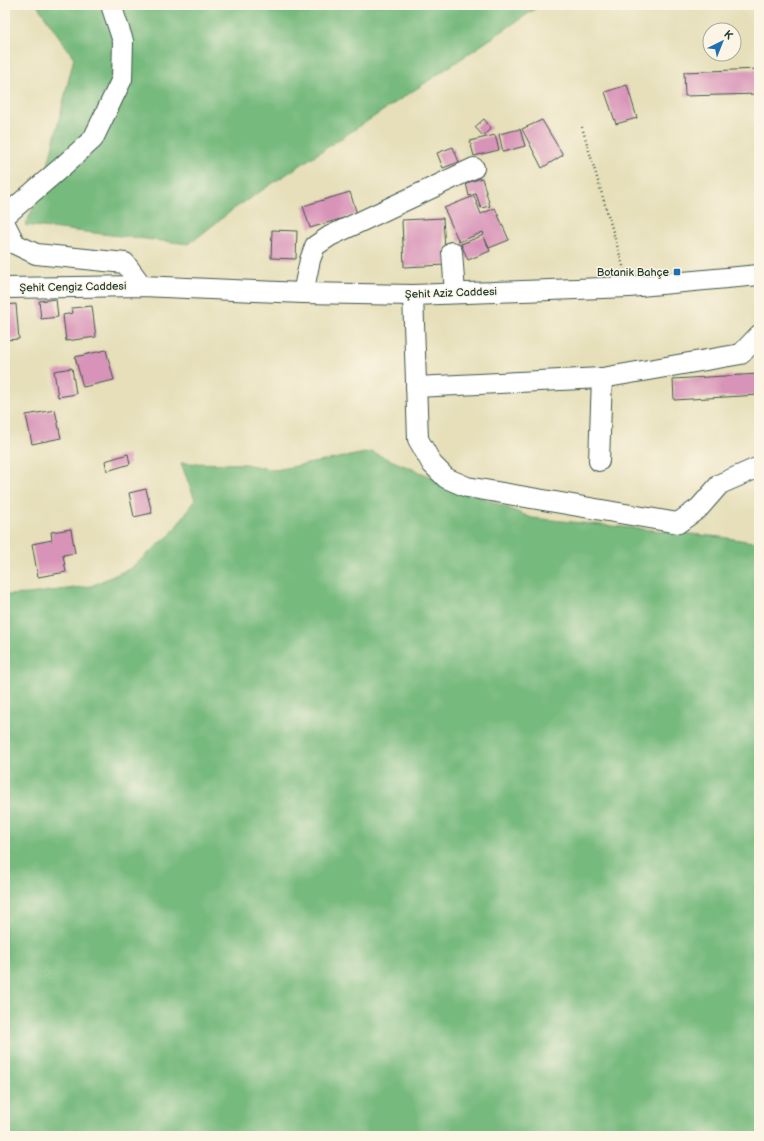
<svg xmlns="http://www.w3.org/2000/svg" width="764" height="1141" font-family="'Balsamiq Sans',sans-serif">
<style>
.forest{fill:#77ba7e;stroke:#4b7c59}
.building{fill:#d893b8}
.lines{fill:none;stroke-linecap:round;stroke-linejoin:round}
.minor-casing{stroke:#3d5548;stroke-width:22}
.path{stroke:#3d5548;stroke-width:2.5;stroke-dasharray:1 3;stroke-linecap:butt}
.minor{stroke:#fff;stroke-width:20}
.poi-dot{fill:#1f6fb2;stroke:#fcf5e5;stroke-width:1.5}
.labels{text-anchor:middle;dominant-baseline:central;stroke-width:3;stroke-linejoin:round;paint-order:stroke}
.poi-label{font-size:11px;fill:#1f3d34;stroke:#fcf5e5;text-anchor:end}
.street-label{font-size:11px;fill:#1f3d34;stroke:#fcf5e5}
</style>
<rect width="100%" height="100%" fill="#fcf5e5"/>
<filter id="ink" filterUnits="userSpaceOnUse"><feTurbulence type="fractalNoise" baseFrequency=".025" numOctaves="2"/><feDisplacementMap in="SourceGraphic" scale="8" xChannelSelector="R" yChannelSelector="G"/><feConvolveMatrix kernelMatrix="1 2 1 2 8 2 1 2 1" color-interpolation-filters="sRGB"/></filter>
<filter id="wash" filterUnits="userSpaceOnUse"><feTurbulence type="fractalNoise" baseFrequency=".012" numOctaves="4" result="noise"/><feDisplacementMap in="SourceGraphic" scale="16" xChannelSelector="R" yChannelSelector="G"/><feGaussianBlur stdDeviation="0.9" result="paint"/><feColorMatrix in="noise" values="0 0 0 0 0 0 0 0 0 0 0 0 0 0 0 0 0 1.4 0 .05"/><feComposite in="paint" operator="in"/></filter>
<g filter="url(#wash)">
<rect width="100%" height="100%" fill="#e6dfba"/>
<g class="forest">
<path d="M37,5H541L419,87L235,208L189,244L25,225L42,190L74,58Z"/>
<path d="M371,452L532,518L721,537L759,543V1136H5V595L28,594L91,586L131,568L171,534L195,500L181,463L245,464L275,470Z"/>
</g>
<g id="blocks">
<g class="building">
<path d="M759,69V94L685,96L684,72Z"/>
<path d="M627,85L637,118L616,124L605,92Z"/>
<path d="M484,119L491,128L483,136L475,127Z"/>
<path d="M542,120L563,155L542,168L522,129Z"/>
<path d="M520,129L525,146L503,152L499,134Z"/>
<path d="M495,135L499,150L474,156L470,141Z"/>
<path d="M453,147L459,162L443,168L437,153Z"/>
<path d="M482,178L490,206L481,208L476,194L469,196L466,183Z"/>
<path d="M350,192L357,214L310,228L303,206Z"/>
<path d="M474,196L481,214L495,208L509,240L489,248L484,237L490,251L468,260L461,244L484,235L483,232L459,242L444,208Z"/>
<path d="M443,218L446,265L404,267L402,220Z"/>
<path d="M272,230L297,231L296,259L271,258Z"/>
<path d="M56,299L58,317L41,319L39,301Z"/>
<path d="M16,304L19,339L5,340V305Z"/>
<path d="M92,306L96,337L66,341L63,315L73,313L72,308Z"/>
<path d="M106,350L114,380L83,387L75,357Z"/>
<path d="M72,368L76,394L58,397L54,371Z"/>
<path d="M759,374V395L674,400L673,379Z"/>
<path d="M55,410L61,438L32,444L26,415Z"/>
<path d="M128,454L130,464L107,471L105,461Z"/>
<path d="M146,489L152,513L134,517L129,493Z"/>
<path d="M71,529L75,553L63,555L66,572L38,577L32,544L52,540L51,532Z"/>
</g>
</g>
</g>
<g filter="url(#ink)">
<use href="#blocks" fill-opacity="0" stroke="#3d5548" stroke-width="1"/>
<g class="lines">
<defs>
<g id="minor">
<path d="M5,216L63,166L93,139L122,79L123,41L111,5"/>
<path d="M5,224L15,244L36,254L125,263L142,286"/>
<path d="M452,252L455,293"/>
<path d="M5,288L142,286L303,293L413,295L629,287L759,275"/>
<path d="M303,293L310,260L315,246L330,236L474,168"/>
<path d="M413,295L418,439L432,464L446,478L467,487L678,523L699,508L720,484L759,467"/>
<path d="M416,387L602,378L741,354L759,335"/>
<path d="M599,461L602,378"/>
</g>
</defs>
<use href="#minor" class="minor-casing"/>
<path class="path" d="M582,127L624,269"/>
<use href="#minor" class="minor"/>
</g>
</g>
<rect class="poi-dot" x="673" y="268" width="8" height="8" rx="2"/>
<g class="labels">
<g class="poi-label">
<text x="669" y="272">Botanik Bahçe</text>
</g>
<g class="street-label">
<text transform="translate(73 287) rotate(-1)">Şehit Cengiz Caddesi</text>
<text transform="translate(451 293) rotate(-2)">Şehit Aziz Caddesi</text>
</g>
</g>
<rect width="764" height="1141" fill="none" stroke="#fcf5e5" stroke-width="20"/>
<g transform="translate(722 42) rotate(43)"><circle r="19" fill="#fcf5e5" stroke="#a4ab9e"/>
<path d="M0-3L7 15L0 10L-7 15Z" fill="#1f6fb2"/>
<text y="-6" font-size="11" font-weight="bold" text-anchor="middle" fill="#1f3d34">K</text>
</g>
</svg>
